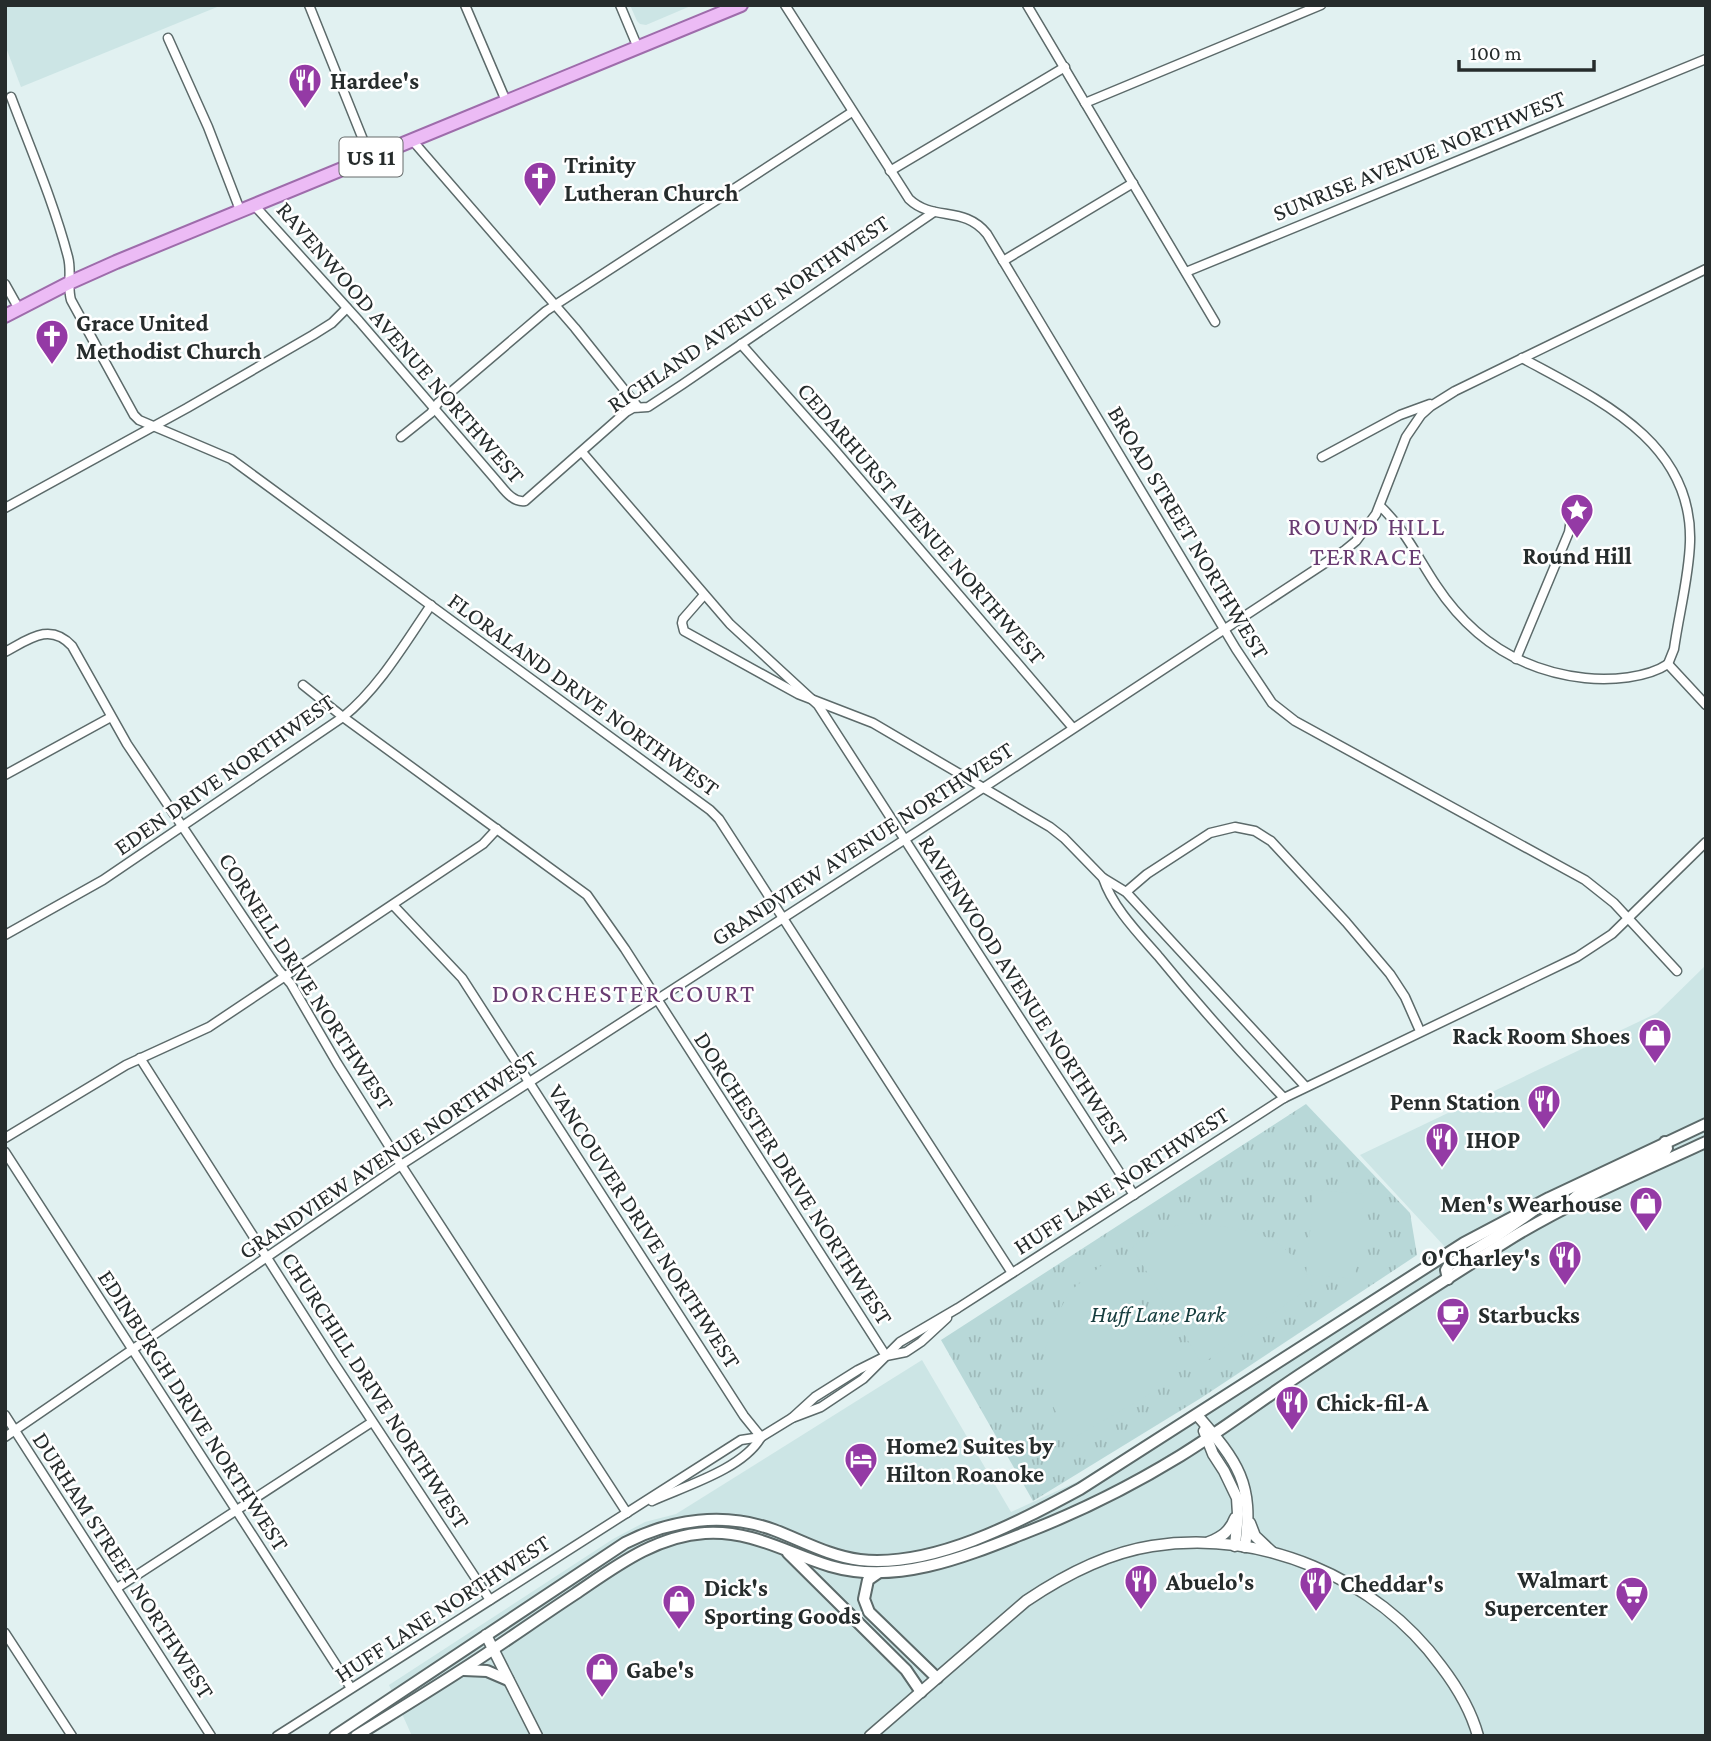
<svg xmlns="http://www.w3.org/2000/svg" width="1711" height="1741" font-family="'Crimson Pro',serif">
<style>
.built{fill:#cce5e5}
.grass{fill:url(#grass-tufts)}
.pitch{fill:#b8d8d8}
.lines{fill:none;stroke-linecap:round;stroke-linejoin:round}
.minor-casing{stroke:#5c6a6a;stroke-width:11}
.tertiary-casing{stroke:#5c6a6a;stroke-width:13}
.secondary-casing{stroke:#5c6a6a;stroke-width:14}
.primary-casing{stroke:#9e6cab;stroke-width:16}
.minor{stroke:#fff;stroke-width:8}
.tertiary{stroke:#fff;stroke-width:10}
.secondary{stroke:#fff;stroke-width:10}
.primary{stroke:#ecbbf5;stroke-width:12}
.labels{text-anchor:middle;dominant-baseline:central;stroke-width:5;stroke-linejoin:round;paint-order:stroke}
.shield{fill:#fff;stroke:#676b6b;stroke-width:2}
.shield-label{font-size:23px;font-weight:bold;fill:#262c2c}
.poi-label{font-size:24px;font-weight:bold;fill:#262c2c;stroke:#fff;text-anchor:start}
.street-label{font-size:24px;fill:#262c2c;stroke:#fff}
.park-label{font-size:24px;font-style:italic;fill:#153c3d;stroke:#fff}
.neighbourhood-label{font-size:26px;letter-spacing:2px;fill:#693c72;stroke:#fff}
</style>
<defs>
<pattern id="grass-tufts" width="24" height="20" patternUnits="userSpaceOnUse" patternTransform="scale(1.75)"><rect width="24" height="20" fill="#b8d8d8"/><path d="M3 7l-1-3M5 7V3M7 7l1-3M15 17l-1-3M17 17v-4M19 17l1-3" fill="none" stroke="#9ebaba"/></pattern>
</defs>
<rect width="100%" height="100%" fill="#e1f1f1"/>
<g class="built">
<path d="M5,5H222L21,87L5,45Z"/>
<path d="M630,5H693L646,25L640,24L637,21Z"/>
<path d="M1706,965V1736H412L389,1685L613,1539L645,1522L676,1514L922,1360L1011,1512L1081,1480L1445,1247L1360,1155L1657,1013Z"/>
</g>
<path class="grass" d="M1306,1104L1410,1213L1417,1255L1201,1398L1033,1501L941,1340Z"/>
<g class="pitch">
<path d="M1314,1190L1364,1194L1355,1279L1306,1274Z"/>
<path d="M1187,1223C1220,1226 1261,1227 1286,1250C1297,1259 1305,1274 1313,1285L1202,1364L1132,1247L1156,1231Z"/>
<path d="M1112,1257L1173,1352L1177,1363L1176,1375L1167,1384L1070,1440L1050,1400L1044,1353L1055,1319L1070,1291Z"/>
</g>
<g class="lines">
<defs>
<g id="minor">
<path d="M309,5L370,157"/>
<path d="M465,5L506,101"/>
<path d="M620,5L638,48"/>
<path d="M785,5L909,199C933,222 964,205 987,234L1236,649L1272,703L1295,721L1585,880L1614,903L1677,971"/>
<path d="M1027,5L1215,322"/>
<path d="M168,38L208,127L240,210"/>
<path d="M11,97C31,150 54,203 68,257C72,272 67,286 71,300L134,415L139,420L231,459L710,810L719,819L1012,1273"/>
<path d="M1085,103L1321,5"/>
<path d="M412,140L575,328L638,407"/>
<path d="M890,171L1065,67"/>
<path d="M254,205L359,321L495,479C503,488 512,503 525,501L626,412L633,408L648,407L683,384L934,212"/>
<path d="M1003,261L1133,183"/>
<path d="M1186,272L1706,59"/>
<path d="M5,284L19,309"/>
<path d="M741,344L833,448L1073,728"/>
<path d="M1522,358C1597,399 1693,441 1690,542C1689,577 1679,613 1674,649L1668,664"/>
<path d="M401,437L431,413L438,403L546,311L852,112"/>
<path d="M582,452L730,624L818,705L1134,1195"/>
<path d="M1322,457L1400,415L1430,404"/>
<path d="M1380,506C1404,528 1418,558 1436,585C1471,638 1521,671 1585,678C1610,681 1647,678 1668,664"/>
<path d="M5,508L187,408L313,335L332,323L347,308"/>
<path d="M704,595L683,619L682,623L684,631L798,694L873,723L1050,827L1064,838L1103,878L1126,892L1305,1086"/>
<path d="M5,652C29,639 50,622 72,646L127,744L278,969L291,984L337,1063L401,1165L627,1513"/>
<path d="M1516,659L1569,532L1571,519"/>
<path d="M1668,664L1706,705"/>
<path d="M303,685L343,717L587,895L625,949L886,1356"/>
<path d="M5,775L111,717"/>
<path d="M1103,878C1113,908 1139,934 1159,957C1199,1006 1240,1052 1284,1098"/>
<path d="M1126,892L1147,874L1210,833L1235,827L1255,831L1271,841L1346,922L1390,974L1405,997L1420,1031"/>
<path d="M393,905L462,978L744,1416L761,1437"/>
<path d="M5,935L103,880L343,717C379,688 405,643 431,605"/>
<path d="M140,1058L332,1360L490,1600"/>
<path d="M5,1138L126,1065L209,1027L483,844L497,829"/>
<path d="M5,1152L351,1688"/>
<path d="M5,1415L211,1736"/>
<path d="M792,1418L815,1397L858,1370L886,1356L900,1342L958,1308L1284,1098L1577,957L1612,934L1706,842"/>
<path d="M5,1437L401,1165L904,840L1345,550L1356,541L1376,514L1406,437L1421,415L1431,406L1455,391L1706,269"/>
<path d="M652,1501C685,1486 743,1469 761,1437"/>
<path d="M117,1588L372,1422"/>
<path d="M5,1633L72,1736"/>
<path d="M277,1736L741,1440L761,1437L792,1418L821,1407L863,1379L886,1356L906,1352L921,1342L947,1318"/>
</g>
<g id="tertiary">
<path d="M1197,1415C1238,1462 1254,1483 1245,1547"/>
<path d="M1204,1431L1213,1454L1224,1471L1237,1498L1238,1514L1235,1546"/>
<path d="M1250,1523L1255,1536L1272,1552"/>
<path d="M1209,1542C1222,1537 1230,1531 1235,1518"/>
<path d="M486,1635L537,1736"/>
<path d="M870,1736L1026,1601C1063,1576 1107,1553 1152,1546C1261,1529 1376,1577 1441,1666C1457,1687 1471,1710 1478,1736"/>
</g>
<g id="secondary">
<path d="M1570,1202L1581,1192L1664,1153L1667,1148L1665,1142"/>
<path d="M1448,1279L1446,1270L1449,1265L1497,1236L1536,1209"/>
<path d="M788,1553L906,1670L921,1692"/>
<path d="M878,1573L868,1580L864,1599L869,1612L937,1678"/>
<path d="M464,1670L487,1671L508,1680"/>
<path d="M335,1736L625,1543C671,1519 725,1512 774,1530C803,1541 829,1556 860,1560C933,1568 1017,1523 1080,1489L1464,1243L1549,1198L1706,1124"/>
<path d="M356,1736C398,1710 439,1685 480,1658C512,1637 543,1615 575,1594C615,1567 655,1536 705,1533C752,1530 787,1553 830,1566C895,1585 962,1558 1022,1534C1077,1513 1131,1486 1180,1456C1224,1429 1264,1398 1307,1370C1375,1325 1444,1280 1513,1237C1574,1200 1641,1172 1706,1142"/>
</g>
<path id="primary" d="M5,316L69,283L116,262L741,5"/>
</defs>
<use href="#minor" class="minor-casing"/>
<use href="#tertiary" class="tertiary-casing"/>
<use href="#secondary" class="secondary-casing"/>
<use href="#primary" class="primary-casing"/>
<use href="#minor" class="minor"/>
<use href="#tertiary" class="tertiary"/>
<use href="#secondary" class="secondary"/>
<use href="#primary" class="primary"/>
</g>
<defs>
<symbol id="restaurant-pin" viewBox="-11 -11 22 30"><path d="M0 17L-7.5 6A9.5 9.5 0 1 1 7.5 6Z" fill="#943aa5" stroke="#fff"/><path d="M-5-6h1v4h1v-4h1v4h1v-4h1v5L-1.5 .5V6h-2V.5L-5-1ZM5-6V6H3V1.5H1.5Q1.5-4 5-6Z" fill="#fff"/></symbol>
<symbol id="church-pin" viewBox="-11 -11 22 30"><path d="M0 17L-7.5 6A9.5 9.5 0 1 1 7.5 6Z" fill="#943aa5" stroke="#fff"/><path d="M-1.2-6h2.4v3.5h3.3v2.4h-3.3V6h-2.4V-.1h-3.3v-2.4h3.3Z" fill="#fff"/></symbol>
<symbol id="sight-pin" viewBox="-11 -11 22 30"><path d="M0 17L-7.5 6A9.5 9.5 0 1 1 7.5 6Z" fill="#943aa5" stroke="#fff"/><path d="M0-6L1.8-2.2L6-1.7L2.9 1.2L3.7 5.4L0 3.3L-3.7 5.4L-2.9 1.2L-6-1.7L-1.8-2.2Z" fill="#fff"/></symbol>
<symbol id="shop-pin" viewBox="-11 -11 22 30"><path d="M0 17L-7.5 6A9.5 9.5 0 1 1 7.5 6Z" fill="#943aa5" stroke="#fff"/><path d="M-5-2.5h2.3a2.7 3.5 0 0 1 5.4 0H5L5.5 6h-11ZM-1.5-2.5h3a1.5 2.3 0 0 0-3 0Z" fill="#fff"/></symbol>
<symbol id="cafe-pin" viewBox="-11 -11 22 30"><path d="M0 17L-7.5 6A9.5 9.5 0 1 1 7.5 6Z" fill="#943aa5" stroke="#fff"/><path d="M-5.5-4.5H6V0H3Q3 3.5 0 3.5H-2.5Q-5.5 3.5-5.5 0ZM3-3.2v2h1.7v-2ZM-6 4.5H4V6H-6Z" fill="#fff"/></symbol>
<symbol id="hotel-pin" viewBox="-11 -11 22 30"><path d="M0 17L-7.5 6A9.5 9.5 0 1 1 7.5 6Z" fill="#943aa5" stroke="#fff"/><path d="M-6-4.5h1.5V1H6V5H4.5V3h-9V5H-6ZM-4 0a1.8 1.8 0 1 1 3.6 0ZM.5 0V-2.5h3Q6-2.5 6 0Z" fill="#fff"/></symbol>
<symbol id="supermarket-pin" viewBox="-11 -11 22 30"><path d="M0 17L-7.5 6A9.5 9.5 0 1 1 7.5 6Z" fill="#943aa5" stroke="#fff"/><path d="M-6-5.5h2.5l.6 2H6L4.5 2H-2.5L-4.4-4H-6ZM-1.5 3.2a1.3 1.3 0 1 0 .1 0ZM3 3.2a1.3 1.3 0 1 0 .1 0Z" fill="#fff"/></symbol>
</defs>
<g fill-rule="evenodd">
<use href="#restaurant-pin" x="286" y="61" width="38" height="52"/>
<use href="#church-pin" x="521" y="159" width="38" height="52"/>
<use href="#church-pin" x="33" y="317" width="38" height="52"/>
<use href="#sight-pin" x="1558" y="491" width="38" height="52"/>
<use href="#shop-pin" x="1636" y="1016" width="38" height="52"/>
<use href="#restaurant-pin" x="1525" y="1082" width="38" height="52"/>
<use href="#restaurant-pin" x="1423" y="1120" width="38" height="52"/>
<use href="#shop-pin" x="1627" y="1184" width="38" height="52"/>
<use href="#restaurant-pin" x="1546" y="1238" width="38" height="52"/>
<use href="#cafe-pin" x="1434" y="1295" width="38" height="52"/>
<use href="#restaurant-pin" x="1273" y="1383" width="38" height="52"/>
<use href="#hotel-pin" x="842" y="1440" width="38" height="52"/>
<use href="#restaurant-pin" x="1122" y="1562" width="38" height="52"/>
<use href="#restaurant-pin" x="1297" y="1564" width="38" height="52"/>
<use href="#supermarket-pin" x="1613" y="1574" width="38" height="52"/>
<use href="#shop-pin" x="660" y="1582" width="38" height="52"/>
<use href="#shop-pin" x="583" y="1650" width="38" height="52"/>
</g>
<g class="labels">
<rect class="shield" x="339.5" y="137.5" width="63" height="39" rx="5"/>
<g class="shield-label">
<text x="371" y="157">US 11</text>
</g>
<g class="poi-label">
<text x="330" y="80">Hardee's</text>
<text x="564" y="164">Trinity<tspan x="564" dy="28">Lutheran Church</tspan></text>
<text x="76" y="322">Grace United<tspan x="76" dy="28">Methodist Church</tspan></text>
<text x="1577" y="555" text-anchor="middle">Round Hill</text>
<text x="1630" y="1035" text-anchor="end">Rack Room Shoes</text>
<text x="1520" y="1101" text-anchor="end">Penn Station</text>
<text x="1466" y="1139">IHOP</text>
<text x="1622" y="1203" text-anchor="end">Men's Wearhouse</text>
<text x="1540" y="1257" text-anchor="end">O'Charley's</text>
<text x="1478" y="1314">Starbucks</text>
<text x="1316" y="1402">Chick-fil-A</text>
<text x="886" y="1445">Home2 Suites by<tspan x="886" dy="28">Hilton Roanoke</tspan></text>
<text x="1608" y="1579" text-anchor="end">Walmart<tspan x="1608" dy="28">Supercenter</tspan></text>
<text x="1166" y="1581">Abuelo's</text>
<text x="1340" y="1583">Cheddar's</text>
<text x="704" y="1587">Dick's<tspan x="704" dy="28">Sporting Goods</tspan></text>
<text x="626" y="1669">Gabe's</text>
</g>
<g class="street-label">
<text transform="translate(1419 155) rotate(-22)">SUNRISE AVENUE NORTHWEST</text>
<text transform="translate(748 313) rotate(-34)">RICHLAND AVENUE NORTHWEST</text>
<text transform="translate(401 342) rotate(49)">RAVENWOOD AVENUE NORTHWEST</text>
<text transform="translate(922 523) rotate(49)">CEDARHURST AVENUE NORTHWEST</text>
<text transform="translate(1189 532) rotate(59)">BROAD STREET NORTHWEST</text>
<text transform="translate(584 694) rotate(36)">FLORALAND DRIVE NORTHWEST</text>
<text transform="translate(224 774) rotate(-35)">EDEN DRIVE NORTHWEST</text>
<text transform="translate(862 843) rotate(-33)">GRANDVIEW AVENUE NORTHWEST</text>
<text transform="translate(307 981) rotate(57)">CORNELL DRIVE NORTHWEST</text>
<text transform="translate(1024 990) rotate(57)">RAVENWOOD AVENUE NORTHWEST</text>
<text transform="translate(388 1154) rotate(-34)">GRANDVIEW AVENUE NORTHWEST</text>
<text transform="translate(794 1178) rotate(57)">DORCHESTER DRIVE NORTHWEST</text>
<text transform="translate(1121 1180) rotate(-33)">HUFF LANE NORTHWEST</text>
<text transform="translate(645 1226) rotate(57)">VANCOUVER DRIVE NORTHWEST</text>
<text transform="translate(376 1390) rotate(57)">CHURCHILL DRIVE NORTHWEST</text>
<text transform="translate(194 1410) rotate(57)">EDINBURGH DRIVE NORTHWEST</text>
<text transform="translate(124 1565) rotate(57)">DURHAM STREET NORTHWEST</text>
<text transform="translate(442 1608) rotate(-33)">HUFF LANE NORTHWEST</text>
</g>
<g class="park-label">
<text x="1158" y="1313">Huff Lane Park</text>
</g>
<g class="neighbourhood-label">
<text x="1367" y="526">ROUND HILL<tspan x="1367" dy="30">TERRACE</tspan></text>
<text x="624" y="993">DORCHESTER COURT</text>
</g>
</g>
<rect width="1711" height="1741" fill="none" stroke="#262c2c" stroke-width="14"/>
<path d="M1459 60v10h135v-10" fill="none" stroke="#262c2c" stroke-width="3.5"/>
<text x="1470" y="60" font-size="21" fill="#262c2c" stroke="#ffffff" stroke-width="5" paint-order="stroke">100 m</text>
</svg>
